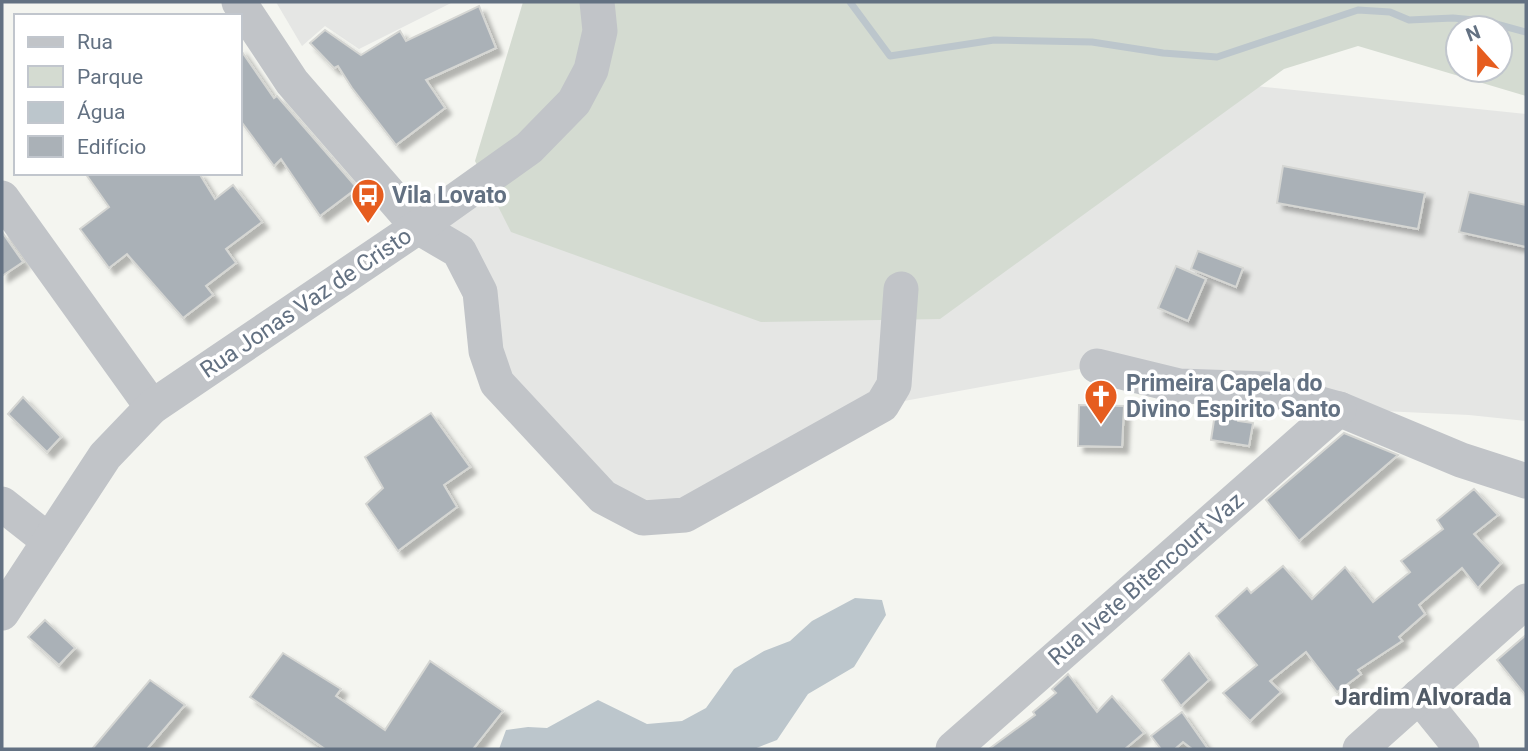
<svg xmlns="http://www.w3.org/2000/svg" width="1528" height="751" font-family="Roboto,sans-serif">
<style>
.built{fill:#e5e6e4}
.green{fill:#d4dbd1;fill-rule:evenodd}
.water{fill:#bcc6cc}
.lines{fill:none;stroke-linecap:round;stroke-linejoin:round}
.stream{stroke:#bcc6cc;stroke-width:7}
.building{fill:#aab1b7;stroke:#d5d6d3;stroke-width:2;filter:url(#shadow)}
.minor{stroke:#c1c4c8;stroke-width:35}
.labels{text-anchor:middle;dominant-baseline:central;stroke-width:7;stroke-linejoin:round;paint-order:stroke}
.poi-label{font-size:23px;font-weight:bold;fill:#637182;stroke:#fff;text-anchor:start}
.street-label{font-size:23px;fill:#637182;stroke:#fff}
.neighbourhood-label{font-size:24px;font-weight:bold;fill:#515b67;stroke:#fff}
</style>
<defs>
<filter id="shadow"><feDropShadow dx="6" dy="6" stdDeviation="2" flood-color="#0004"/></filter>
</defs>
<rect width="100%" height="100%" fill="#f4f5f0"/>
<g class="built">
<path d="M276,2H453L359,49L325,26L302,46Z"/>
<path d="M948,54L1526,114V421L1469,415L1339,409L1097,366L882,405L643,518L497,383L480,292L418,227L591,70Z"/>
</g>
<path class="green" d="M523,2H1526V96L1358,46L1284,69L940,319L761,322L511,232L475,161ZM1458,28H1500V70H1458Z"/>
<path class="water" d="M855,598L882,600L886,615L854,667L808,694L777,740L754,749H499L506,730L528,727L547,728L598,700L647,724L682,721L706,708L734,669L764,651L790,641L812,621Z"/>
<g class="lines">
<path class="stream" d="M850,2L890,56L994,40L1092,42L1163,53L1217,57L1358,10L1390,12L1409,20L1453,18L1485,21L1526,32"/>
</g>
<g class="building">
<path d="M479,6L496,48L426,80L445,108L396,145L352,88L338,66L334,68L310,43L325,30L361,55L400,31L406,41Z"/>
<path d="M240,49L274,98L277,96L357,188L320,216L281,159L274,166L240,120Z"/>
<path d="M1283,166L1425,193L1418,229L1277,203Z"/>
<path d="M85,173H199L215,199L233,185L262,222L226,249L236,263L206,286L213,295L183,318L127,254L109,268L80,229L109,207Z"/>
<path d="M1469,192L1526,205V247L1459,232Z"/>
<path d="M2,232L23,262L2,276Z"/>
<path d="M1198,251L1243,268L1236,287L1191,269Z"/>
<path d="M1176,266L1206,279L1188,321L1158,308Z"/>
<path d="M23,397L61,437L47,452L8,414Z"/>
<path d="M1079,405L1124,406L1122,447L1078,446Z"/>
<path d="M1216,407L1240,409L1238,421L1253,423L1249,446L1211,440Z"/>
<path d="M431,413L470,467L444,485L457,507L398,551L366,504L383,488L365,457Z"/>
<path d="M1344,433L1398,455L1299,541L1266,500Z"/>
<path d="M1474,489L1498,515L1474,534L1501,563L1478,588L1462,568L1419,605L1425,614L1399,637L1402,641L1358,670L1361,674L1337,692L1306,652L1270,681L1281,692L1250,721L1223,693L1257,665L1216,616L1247,588L1251,593L1283,566L1312,599L1345,567L1373,602L1410,572L1401,561L1443,529L1437,520Z"/>
<path d="M45,620L75,648L59,665L28,637Z"/>
<path d="M1526,635V696L1497,660Z"/>
<path d="M283,653L341,689L336,696L385,730L430,661L503,711L473,749H325L250,697Z"/>
<path d="M1189,653L1209,680L1181,706L1162,680Z"/>
<path d="M1068,674L1097,712L1112,696L1144,733L1125,749H989L1035,715L1033,712L1056,693L1052,689Z"/>
<path d="M150,680L185,705L147,749H92Z"/>
<path d="M1182,712L1208,749H1192L1183,742L1175,749H1161L1151,736Z"/>
</g>
<g class="lines">
<g class="minor">
<path d="M239,2L292,82L418,227L459,251L480,292L486,351L497,383L603,497L643,518L685,515L882,405L894,385L901,289"/>
<path d="M2,198L152,407"/>
<path d="M1097,366L1179,386L1267,389L1339,409L1461,460L1526,481"/>
<path d="M2,504L49,541"/>
<path d="M2,613L105,456L152,407L418,227L529,148L574,102L591,70L600,31L597,2"/>
<path d="M1419,696L1462,749"/>
<path d="M953,749L1339,409"/>
<path d="M1360,749L1526,601"/>
</g>
</g>
<defs>
<symbol id="bus-pin" viewBox="-11 -11 22 30"><path d="M0 17L-7.5 6A9.5 9.5 0 1 1 7.5 6Z" fill="#e65d1f" stroke="#fff"/><path d="M-5-6H5V4H4V6H2V4H-2V6H-4V4H-5ZM-3.5-4V0h7V-4ZM-3.5 1.2v1.5H-2V1.2ZM2 1.2v1.5H3.5V1.2Z" fill="#fff"/></symbol>
<symbol id="church-pin" viewBox="-11 -11 22 30"><path d="M0 17L-7.5 6A9.5 9.5 0 1 1 7.5 6Z" fill="#e65d1f" stroke="#fff"/><path d="M-1.2-6h2.4v3.5h3.3v2.4h-3.3V6h-2.4V-.1h-3.3v-2.4h3.3Z" fill="#fff"/></symbol>
</defs>
<g fill-rule="evenodd">
<use href="#bus-pin" x="349" y="176" width="38" height="52"/>
<use href="#church-pin" x="1082" y="377" width="38" height="52"/>
</g>
<g class="labels">
<g class="poi-label">
<text x="392" y="195">Vila Lovato</text>
<text x="1126" y="383">Primeira Capela do<tspan x="1126" dy="26">Divino Espirito Santo</tspan></text>
</g>
<g class="street-label">
<text transform="translate(306 303) rotate(-34)">Rua Jonas Vaz de Cristo</text>
<text transform="translate(1146 579) rotate(-41)">Rua Ivete Bitencourt Vaz</text>
</g>
<g class="neighbourhood-label">
<text x="1423" y="697">Jardim Alvorada</text>
</g>
</g>
<rect width="1528" height="751" fill="none" stroke="#637182" stroke-width="7"/>
<rect x="14" y="14" width="228" height="161" fill="#ffffff" stroke="#c1c6cd" stroke-width="2"/>
<rect x="28" y="37" width="35" height="10" fill="#c1c4c8" stroke="#c1c6cd" stroke-width="2"/>
<text x="77" y="49" font-size="21" fill="#637182">Rua</text>
<rect x="28" y="66" width="35" height="21" fill="#d4dbd1" stroke="#c1c6cd" stroke-width="2"/>
<text x="77" y="84" font-size="21" fill="#637182">Parque</text>
<rect x="28" y="102" width="35" height="21" fill="#bcc6cc" stroke="#c1c6cd" stroke-width="2"/>
<text x="77" y="119" font-size="21" fill="#637182">Água</text>
<rect x="28" y="136" width="35" height="21" fill="#aab1b7" stroke="#c1c6cd" stroke-width="2"/>
<text x="77" y="154" font-size="21" fill="#637182">Edifício</text>
<g transform="translate(1479 49) rotate(339)"><circle r="33" fill="#ffffff" stroke="#c1c6cd" stroke-width="2"/>
<path d="M0-5L12 26L0 18L-12 26Z" fill="#e65d1f"/>
<text y="-10" font-size="19" font-weight="bold" text-anchor="middle" fill="#637182">N</text>
</g>
</svg>
